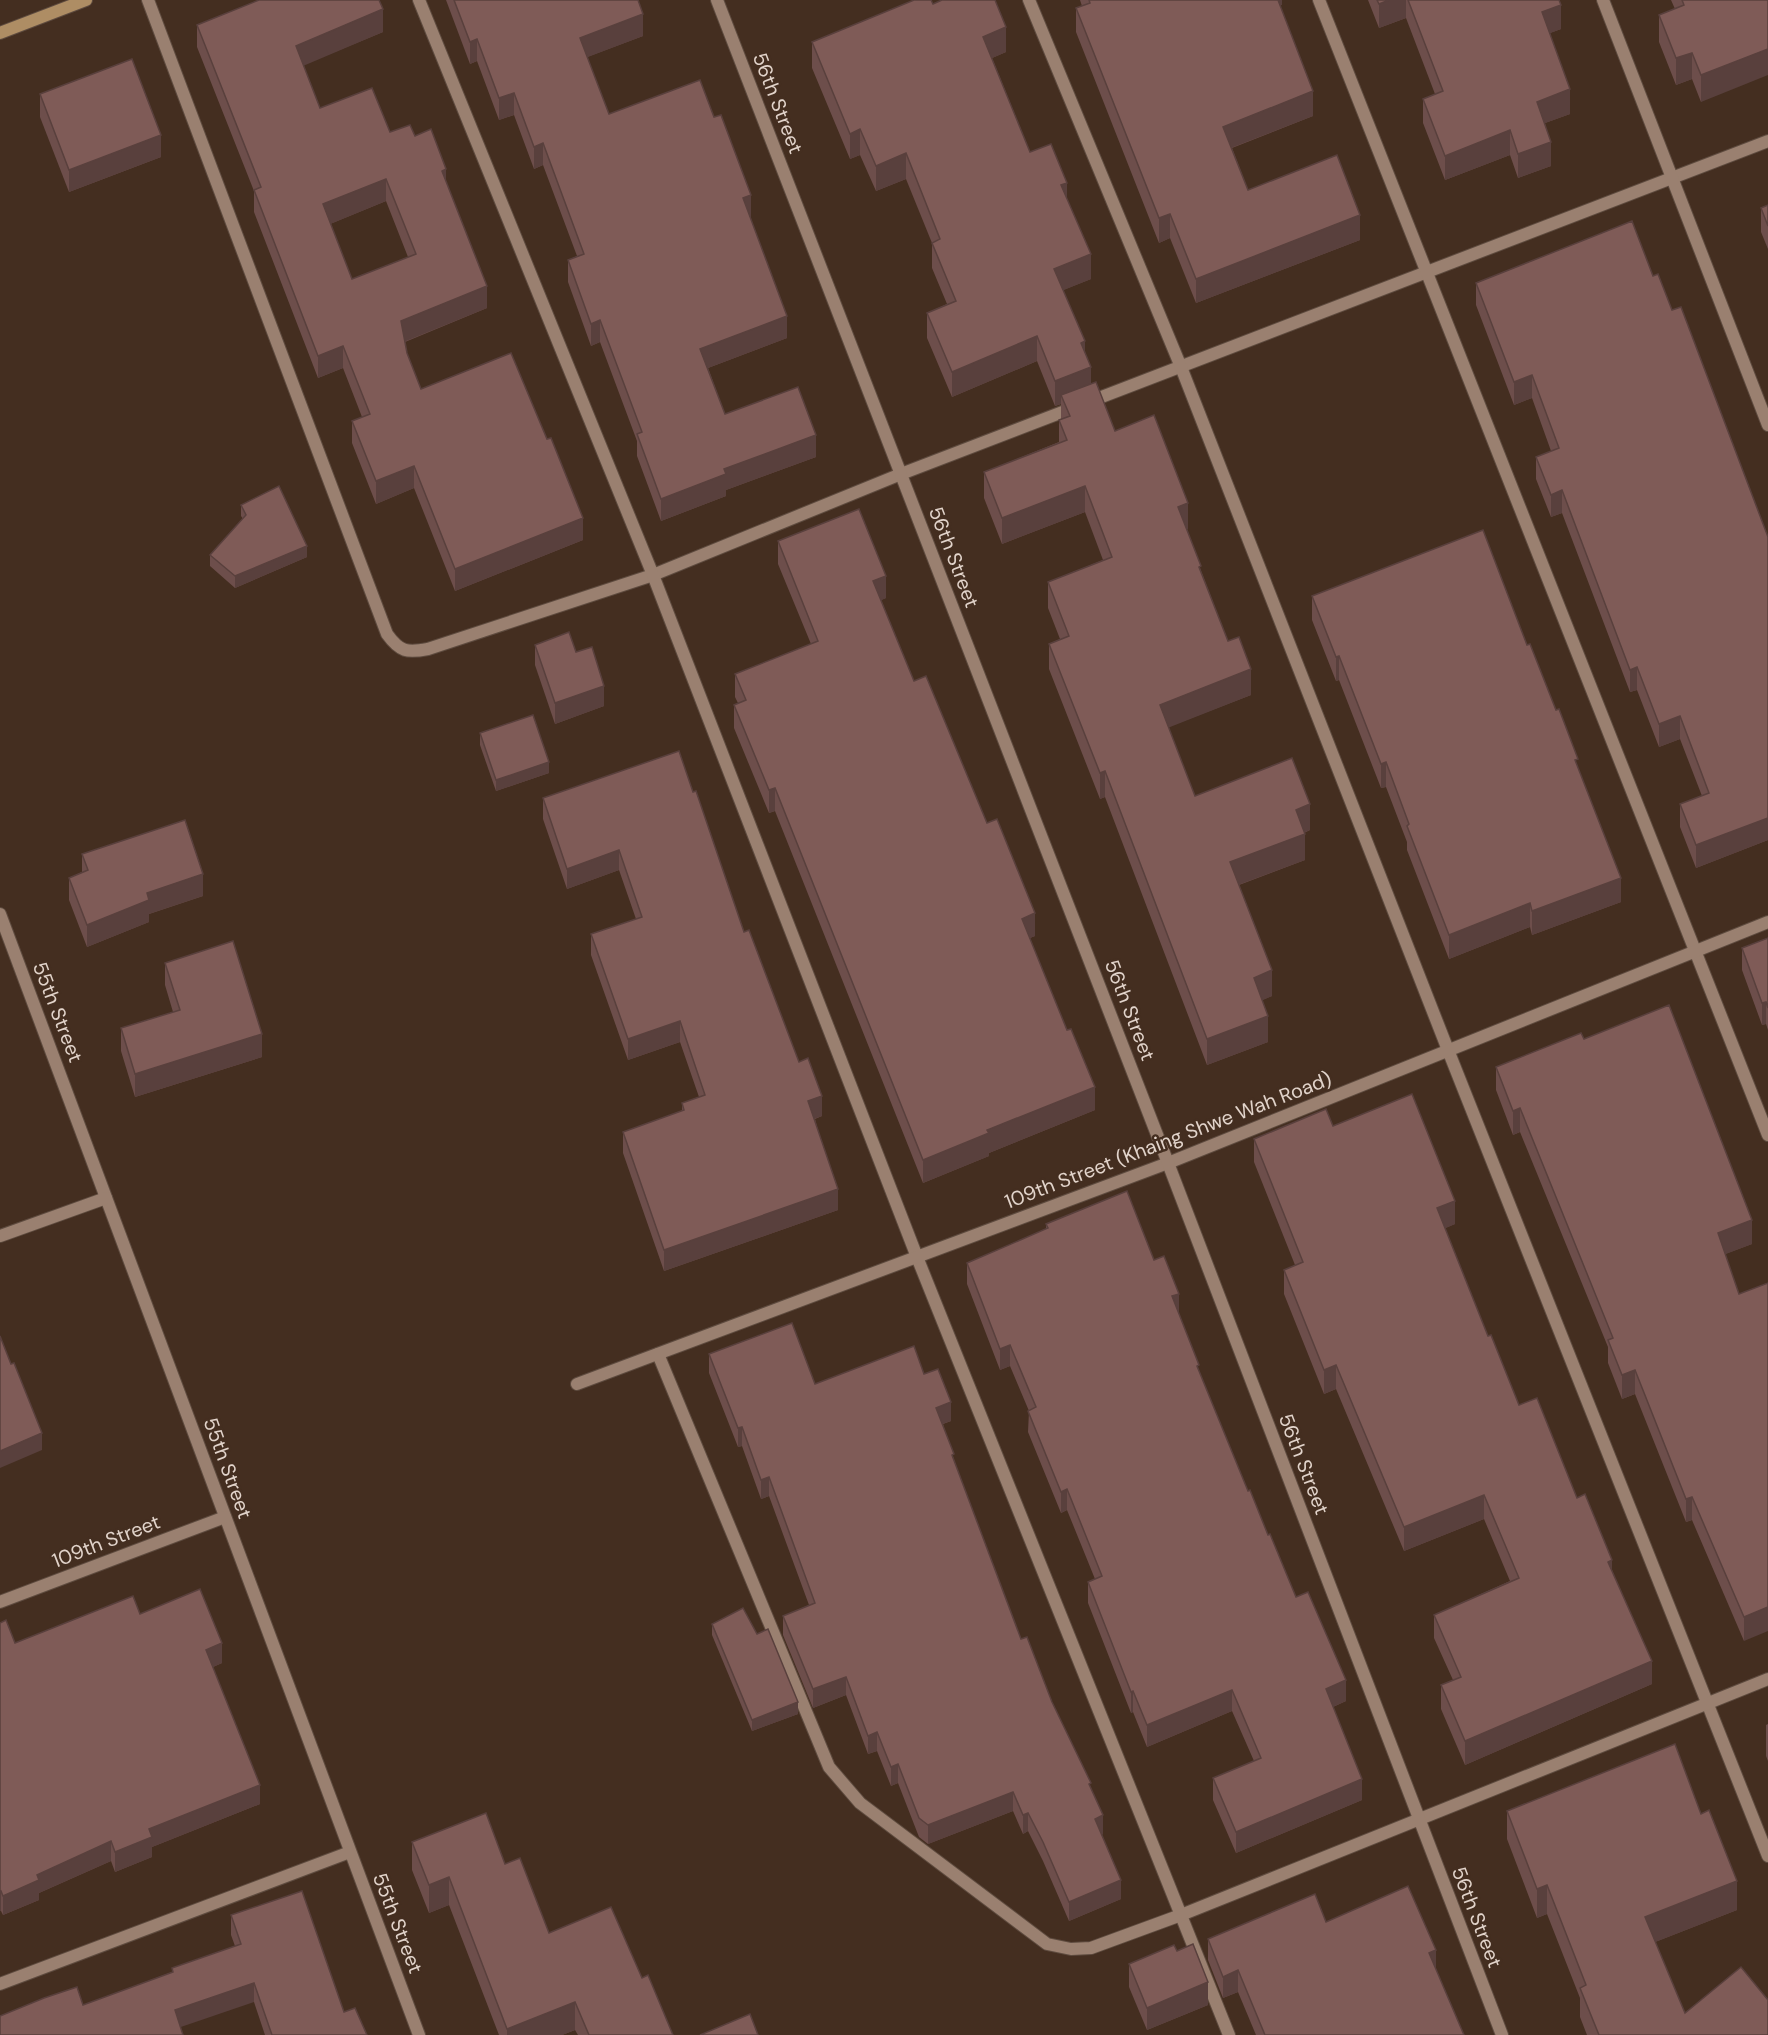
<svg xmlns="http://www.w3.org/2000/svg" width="1768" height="2035" font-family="'DM Sans',sans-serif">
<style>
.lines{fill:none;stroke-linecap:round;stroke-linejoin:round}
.minor-casing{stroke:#5e4b3f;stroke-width:14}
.tertiary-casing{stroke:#5e4b3f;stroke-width:14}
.secondary-casing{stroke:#5e4b3f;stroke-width:14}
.minor{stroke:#9a8070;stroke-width:12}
.tertiary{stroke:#9a8070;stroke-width:12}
.secondary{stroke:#ae8d64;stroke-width:12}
.wall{fill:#6d4e4b;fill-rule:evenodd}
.shaded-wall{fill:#59403d}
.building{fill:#7f5b57;stroke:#59403d;stroke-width:1.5;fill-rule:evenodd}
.labels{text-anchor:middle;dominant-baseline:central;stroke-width:5;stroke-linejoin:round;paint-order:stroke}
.street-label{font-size:20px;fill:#e2d4cb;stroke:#442e20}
</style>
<rect width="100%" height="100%" fill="#442e20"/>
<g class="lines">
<defs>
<g id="minor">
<path d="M148,0L387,634C400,652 407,653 428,649L653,575L901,474L1768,141"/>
<path d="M419,0L653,575L917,1257L1229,2035"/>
<path d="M1029,0L1181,367L1448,1050L1768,1856"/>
<path d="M1319,0L1768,1135"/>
<path d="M1603,0L1768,425"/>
<path d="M0,914L419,2035"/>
<path d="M0,1236L106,1198"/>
<path d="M658,1354L829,1767L860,1803L1047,1944L1071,1949L1091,1948L1181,1915L1768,1679"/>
<path d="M577,1384L1168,1163L1768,922"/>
<path d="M0,1602L225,1517"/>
<path d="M0,1984L350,1852"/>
</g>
<path id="tertiary" d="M717,0L1168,1163L1502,2035"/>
<path id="secondary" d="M0,33L86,0"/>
</defs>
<use href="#minor" class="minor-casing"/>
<use href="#tertiary" class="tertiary-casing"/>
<use href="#secondary" class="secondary-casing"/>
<use href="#minor" class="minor"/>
<use href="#tertiary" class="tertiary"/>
<use href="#secondary" class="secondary"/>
</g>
<g class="wall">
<path d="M446,0H638L643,36L587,57L609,114L751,217H750L787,338L708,368L725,414L816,457L726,490V496L661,521L637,456V441L600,342L591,346L568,282V260L577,256L543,165L534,169L514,115L499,120L477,61L470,64Z"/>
<path d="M1080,0H1282V5H1280L1313,116L1232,148L1248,190L1360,240L1196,303L1170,238L1159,243L1076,32V8L1082,6Z"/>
<path d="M1368,0H1559L1561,29L1550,33L1570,114L1545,123L1551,166L1518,178L1510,155L1445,180L1423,123V99L1435,94L1406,18L1379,28Z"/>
<path d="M1671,0H1768L1701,102L1692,79L1676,85L1659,42V15L1675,9Z"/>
<path d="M933,4L1006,52L992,58L1030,152L1067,199L1091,279L1063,290L1085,352L1091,384L1115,431L1188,529H1187L1201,571L1228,641L1251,695L1168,727L1195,796L1310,830L1304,833L1305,860L1239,885L1272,996L1262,1000L1268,1042L1207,1065L1105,797L1100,799L1049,669V644L1060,639L1048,608V582L1103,560L1085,512L1002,544L984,498V472L1059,442V420L1061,419V404L1055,406L1037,361L952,397L927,338V313L947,304L932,268V243L906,179L876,191L860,155L850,159L812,68V42Z"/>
<path d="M197,25L383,32L303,65L320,108L390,132L415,136L446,182L487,308L405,342L407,353L421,389L583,540L455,591L414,488L376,504L352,443V421L362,417L343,368L318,378L254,212V191L197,47ZM386,201L408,257L352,279L330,224Z"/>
<path d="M40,94L161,157L69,192L40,117Z"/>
<path d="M1768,205V249L1761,232V208Z"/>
<path d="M1653,276L1672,310L1768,537V840L1696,868L1680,827V804L1702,796L1680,739L1659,747L1637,690L1630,692L1562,513L1551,517L1536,479V457L1551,451L1532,398L1514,405L1476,305V283Z"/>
<path d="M241,505L307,557L235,588L210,566V555L243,519L241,516Z"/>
<path d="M778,541L886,598L881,600L914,681L987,823L1035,936L1030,938L1095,1110L989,1153V1156L923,1183L775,811L769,813L734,728V705L738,703L735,697V674L811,644L778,564Z"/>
<path d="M1312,596L1527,645L1578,768L1621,902L1532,935L1530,927L1449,959L1407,850V842L1386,787L1381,788L1339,680L1336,681L1312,620Z"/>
<path d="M535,645L576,652L604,706L555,724L535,665Z"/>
<path d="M480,733L549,773L496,791L480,745Z"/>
<path d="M543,798L744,932L822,1116L815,1119L838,1210L664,1271L623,1153V1132L682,1111V1103L699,1097L680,1042L628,1060L591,955V934L636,919L619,870L567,889L543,819Z"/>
<path d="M82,854L203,896L149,914V922L87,947L69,900V878L82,872Z"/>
<path d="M1768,938V1030L1766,1024L1762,1025L1742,970V948Z"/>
<path d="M165,963L262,1057L135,1097L121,1051V1028L173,1012L165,985Z"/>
<path d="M1584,1039L1752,1244L1725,1254L1739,1294L1768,1283L1744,1641L1692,1520L1686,1522L1635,1394L1622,1399L1608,1363V1347L1520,1132L1513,1135L1496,1090V1067Z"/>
<path d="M1333,1126L1455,1224L1445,1228L1488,1336L1519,1405L1577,1498L1612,1570L1652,1684L1465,1765L1441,1709V1685L1453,1680L1434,1638V1615L1510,1581L1484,1519L1404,1551L1336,1389L1324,1394L1284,1294V1270L1295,1265L1254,1162V1139Z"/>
<path d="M1046,1224L1154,1260L1179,1314L1199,1372L1248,1491L1296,1597L1346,1701L1333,1707L1362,1800L1236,1853L1213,1800V1778L1254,1761L1232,1711L1147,1747L1133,1712L1131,1713L1088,1603V1582L1095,1579L1067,1510L1061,1513L1028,1432L1029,1411L1010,1366L1000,1370L967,1284V1263L1046,1229Z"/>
<path d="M709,1354L815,1384L924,1374L951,1421L943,1424L954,1460L1021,1639L1052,1702L1091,1788L1103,1834L1101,1835L1121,1899L1069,1921L1043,1861L1028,1831L1023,1834L1013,1811L928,1844L919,1837L898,1783L891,1786L877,1751L868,1754L846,1695L813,1708L783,1635V1616L809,1605L769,1496L761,1499L742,1446L738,1447L709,1373Z"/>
<path d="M140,1614L222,1663L213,1667L260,1804L152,1847V1857L115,1872L111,1861L39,1893V1900L3,1915L1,1911L0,1623L15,1643Z"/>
<path d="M712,1624L798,1714L752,1731L712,1635Z"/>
<path d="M1768,1724V1761L1766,1756V1725Z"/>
<path d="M1507,1811L1737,1910L1655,1942L1685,2013L1768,2035H1587L1580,2017V1998L1547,1914L1537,1918L1507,1839Z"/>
<path d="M412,1842L505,1864L549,1933L642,1978L673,2035H578L575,2030L562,2035H499L449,1905L429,1913L412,1870Z"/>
<path d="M231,1915L344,2012L367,2035H265L254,2002L83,2005L172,1972V1968L235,1946L231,1935Z"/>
<path d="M1326,1922L1436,1969L1464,2035H1256L1238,1992L1223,1998L1208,1960V1939Z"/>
<path d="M1177,1951L1208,2005L1147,2030L1129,1987V1964Z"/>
</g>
<g class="shaded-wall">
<path d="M1272,0H1282V5L1272,8Z"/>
<path d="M1389,0H1406V18L1379,28V4Z"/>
<path d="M1561,5V29L1542,36V12Z"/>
<path d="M383,9V32L296,69V46Z"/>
<path d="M643,14V36L580,60V38Z"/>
<path d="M1006,27V52L983,62V37Z"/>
<path d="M477,39V61L470,64V42Z"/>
<path d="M1768,49V75L1701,102V75Z"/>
<path d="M1692,53V79L1676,85V58Z"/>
<path d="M1570,89V114L1537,126V102Z"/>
<path d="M1313,91V116L1223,151V127Z"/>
<path d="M514,93V115L499,120V98Z"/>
<path d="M860,129V155L850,159V134Z"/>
<path d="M1510,130V155L1445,180V156Z"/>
<path d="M161,135V157L69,192V170Z"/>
<path d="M1551,142V166L1518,178V154Z"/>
<path d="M543,143V165L534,169V147Z"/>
<path d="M906,153V179L876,191V166Z"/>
<path d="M446,169V192L442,171Z"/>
<path d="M386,179V201L323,227V204Z"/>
<path d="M1067,183V208L1061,185Z"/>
<path d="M751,195V217L743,220V198Z"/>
<path d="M1170,214V238L1159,243V218Z"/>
<path d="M1360,215V240L1196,303V279Z"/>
<path d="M1091,254V279L1054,294V269Z"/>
<path d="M487,286V308L401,343V321Z"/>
<path d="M787,316V338L700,371V349Z"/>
<path d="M600,320V342L591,346V324Z"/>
<path d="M1037,336V361L952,397V372Z"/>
<path d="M1085,341V366L1081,343Z"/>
<path d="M343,346V368L318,378V356Z"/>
<path d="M1091,367V392L1061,395V404L1055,406V381Z"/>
<path d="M1532,375V398L1514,405V382Z"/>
<path d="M816,435V457L726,490V496L661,521V499L724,469Z"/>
<path d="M414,466V488L376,504V481Z"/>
<path d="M1085,486V512L1002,544V518Z"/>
<path d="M1562,490V513L1551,517V495Z"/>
<path d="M1188,503V529L1178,533V507Z"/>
<path d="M583,518V540L455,591V569Z"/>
<path d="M307,546V557L235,588V576Z"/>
<path d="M886,576V598L873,604V581Z"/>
<path d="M1339,656V680L1336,681V657Z"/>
<path d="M1637,667V690L1630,692V670Z"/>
<path d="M1251,669V695L1160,731V705Z"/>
<path d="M604,686V706L555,724V703Z"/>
<path d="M1680,716V739L1659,747V724Z"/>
<path d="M549,762V773L496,791V780Z"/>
<path d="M1386,762V787L1381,788V764Z"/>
<path d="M1105,771V797L1100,799V773Z"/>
<path d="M775,788V811L769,813V790Z"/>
<path d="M1310,804V830L1296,836V810Z"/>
<path d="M1768,818V840L1696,868V845Z"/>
<path d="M1305,834V860L1230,888V862Z"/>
<path d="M619,850V870L567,889V869Z"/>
<path d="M203,874V896L149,914V922L87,947V925L147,893Z"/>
<path d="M1621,878V902L1532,935V911Z"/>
<path d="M1530,903V927L1449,959V935Z"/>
<path d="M1035,913V936L1022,941V919Z"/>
<path d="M1272,970V996L1254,1004V978Z"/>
<path d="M1766,1002V1024L1762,1025V1003Z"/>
<path d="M1268,1016V1042L1207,1065V1039Z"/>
<path d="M680,1021V1042L628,1060V1039Z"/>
<path d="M262,1034V1057L135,1097V1074Z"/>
<path d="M1095,1087V1110L989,1153V1156L923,1183V1160L987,1130Z"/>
<path d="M822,1096V1116L808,1121V1101Z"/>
<path d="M1520,1108V1132L1513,1135V1111Z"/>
<path d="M838,1189V1210L664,1271V1250Z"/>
<path d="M1455,1201V1224L1437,1232V1208Z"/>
<path d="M1752,1220V1244L1718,1257V1233Z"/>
<path d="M1179,1294V1315L1172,1296Z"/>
<path d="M1010,1345V1366L1000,1370V1349Z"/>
<path d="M1336,1365V1389L1324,1394V1370Z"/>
<path d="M1635,1370V1394L1622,1399V1375Z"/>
<path d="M951,1402V1421L936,1426V1408Z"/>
<path d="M742,1427V1446L738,1447V1428Z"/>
<path d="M42,1433V1450L0,1468V1451Z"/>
<path d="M769,1477V1496L761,1499V1480Z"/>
<path d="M1067,1489V1510L1061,1513V1492Z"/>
<path d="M1484,1495V1519L1404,1551V1527Z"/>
<path d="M1692,1497V1520L1686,1522V1499Z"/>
<path d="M1612,1560V1584L1608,1562Z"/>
<path d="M1768,1607V1631L1744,1641V1617Z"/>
<path d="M222,1643V1663L206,1670V1650Z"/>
<path d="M1652,1661V1684L1465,1765V1741Z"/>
<path d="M846,1677V1695L813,1708V1689Z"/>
<path d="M1346,1680V1701L1326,1710V1689Z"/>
<path d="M1232,1690V1711L1147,1747V1725Z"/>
<path d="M1133,1691V1712L1131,1713V1692Z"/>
<path d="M798,1702V1714L752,1731V1720Z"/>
<path d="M877,1732V1751L868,1754V1736Z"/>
<path d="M898,1764V1783L891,1786V1767Z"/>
<path d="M1362,1779V1800L1236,1853V1832Z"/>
<path d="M260,1785V1804L152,1847V1857L115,1872V1852L149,1829Z"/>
<path d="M1013,1792V1811L928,1844V1825Z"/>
<path d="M1028,1813V1831L1023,1834V1815Z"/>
<path d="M1103,1815V1834L1095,1838V1819Z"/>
<path d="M111,1841V1861L39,1893V1900L3,1915V1896L37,1875Z"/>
<path d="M449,1877V1905L429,1913V1885Z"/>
<path d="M1121,1880V1899L1069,1921V1902Z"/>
<path d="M1737,1881V1910L1645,1946V1917Z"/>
<path d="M1547,1885V1914L1537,1918V1889Z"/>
<path d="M1,1891V1911H0V1892Z"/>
<path d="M1436,1950V1971L1429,1953Z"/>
<path d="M1238,1970V1992L1223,1998V1977Z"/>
<path d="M1208,1982V2005L1147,2030V2008Z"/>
<path d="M254,1983V2002L175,2029V2010Z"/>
<path d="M575,2002V2030L562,2035H507V2029Z"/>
</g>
<g class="building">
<path d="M259,0H379L383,9L296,46L320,108L372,88L390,132L410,125L415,136L431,129L446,169L442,171L487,286L401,321L407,353L421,389L511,353L547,439L551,438L583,518L455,569L414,466L376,481L352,421L370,414L343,346L318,356L254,190L261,187L197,25ZM386,179L416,254L352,279L323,204Z"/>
<path d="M454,0H638L643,14L580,38L609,114L700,80L714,117L721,115L751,195L743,198L787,316L700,349L725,414L798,387L816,435L724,469L726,474L661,499L637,434L642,432L600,320L591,324L568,260L584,254L543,143L534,147L514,93L499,98L477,39L470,42Z"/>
<path d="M914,0H931L933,4L942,0H995L1006,27L983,37L1030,152L1051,144L1067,183L1061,185L1091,254L1054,269L1085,341L1081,343L1091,367L1055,381L1037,336L952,372L927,313L956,301L932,243L940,239L906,153L876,166L860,129L850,134L812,42Z"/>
<path d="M1089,0H1278L1313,91L1223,127L1248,190L1337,155L1360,215L1196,279L1170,214L1159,218L1076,8L1090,3Z"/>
<path d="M1377,0H1389L1379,4Z"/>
<path d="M1408,0H1559L1561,5L1542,12L1570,89L1537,102L1551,142L1518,154L1510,130L1445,156L1423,99L1443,91Z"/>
<path d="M1682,0H1768V49L1701,75L1692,53L1676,58L1659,15L1684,5Z"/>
<path d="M132,59L161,135L69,170L40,94Z"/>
<path d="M1768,205V226L1761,208Z"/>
<path d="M1632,221L1653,276L1658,274L1672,310L1681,307L1768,537V818L1696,845L1680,804L1709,793L1680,716L1659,724L1637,667L1630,670L1562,490L1551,495L1536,457L1559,448L1532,375L1514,382L1476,283Z"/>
<path d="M1096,382L1115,431L1154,415L1188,503L1178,507L1201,566L1199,567L1228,641L1239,637L1251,669L1160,705L1195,796L1292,758L1310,804L1296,810L1305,834L1230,862L1272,970L1254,978L1268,1016L1207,1039L1105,771L1100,773L1049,644L1069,636L1048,582L1112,557L1085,486L1002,518L984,472L1067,440L1059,420L1070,416L1061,395Z"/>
<path d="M279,486L307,546L235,576L210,555L246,515L241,505Z"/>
<path d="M859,509L886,576L873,581L914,681L926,676L987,823L997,819L1035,913L1022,919L1067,1030L1071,1029L1095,1087L987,1130L989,1133L923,1160L775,788L769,790L734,705L746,700L735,674L818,641L778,541Z"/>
<path d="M1483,530L1527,645L1530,644L1556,710L1559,709L1578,759L1575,760L1621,878L1532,911L1530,903L1449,935L1407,826L1409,824L1386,762L1381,764L1339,656L1336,657L1312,596Z"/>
<path d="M569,632L576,652L592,647L604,686L555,703L535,645Z"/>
<path d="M533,715L549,762L496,780L480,733Z"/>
<path d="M679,751L693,792L696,791L744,932L749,930L799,1062L808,1058L822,1096L808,1101L838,1189L664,1250L623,1132L684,1110L682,1103L705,1095L680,1021L628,1039L591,934L642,917L619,850L567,869L543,798Z"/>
<path d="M185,820L203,874L147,893L149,900L87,925L69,878L88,870L82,854Z"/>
<path d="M1768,938V1008L1766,1002L1762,1003L1742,948Z"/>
<path d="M233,941L262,1034L135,1074L121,1028L180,1010L165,963Z"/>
<path d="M1669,1005L1752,1220L1718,1233L1739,1294L1768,1283V1607L1744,1617L1692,1497L1686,1499L1635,1370L1622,1375L1608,1340L1613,1338L1520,1108L1513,1111L1496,1067L1581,1033L1584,1039Z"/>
<path d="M1412,1094L1455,1201L1437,1208L1488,1336L1491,1335L1519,1405L1537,1398L1577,1498L1585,1494L1612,1560L1608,1562L1652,1661L1465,1741L1441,1685L1461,1677L1434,1615L1519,1578L1484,1495L1404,1527L1336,1365L1324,1370L1284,1270L1303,1262L1254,1139L1326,1109L1333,1126Z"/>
<path d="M1127,1191L1154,1260L1164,1256L1179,1294L1172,1296L1199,1365L1197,1366L1248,1491L1250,1490L1268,1535L1270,1534L1296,1597L1308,1592L1346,1680L1326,1689L1362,1779L1236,1832L1213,1778L1261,1758L1232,1690L1147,1725L1133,1691L1131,1692L1088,1582L1102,1576L1067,1489L1061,1492L1028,1411L1036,1407L1010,1345L1000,1349L967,1263L1048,1228L1046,1224Z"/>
<path d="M792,1323L815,1384L914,1346L924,1374L938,1369L951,1402L936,1408L954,1454L952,1455L1021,1639L1027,1637L1052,1702L1091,1783L1089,1784L1103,1815L1095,1819L1121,1880L1069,1902L1043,1842L1028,1813L1023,1815L1013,1792L928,1825L919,1818L898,1764L891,1767L877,1732L868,1736L846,1677L813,1689L783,1616L815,1603L769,1477L761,1480L742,1427L738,1428L709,1354Z"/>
<path d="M0,1336L11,1364L14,1363L42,1433L0,1451Z"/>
<path d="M200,1589L222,1643L206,1650L260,1785L149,1829L152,1837L115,1852L111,1841L37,1875L39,1880L3,1896L1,1891L0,1892V1623L6,1620L15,1643L133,1596L140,1614Z"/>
<path d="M743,1608L757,1634L768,1629L798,1702L752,1720L712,1624Z"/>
<path d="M1675,1744L1701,1814L1709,1810L1737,1881L1645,1917L1685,2013L1741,1967L1768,2000V2035H1599L1580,1988L1586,1985L1547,1885L1537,1889L1507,1811Z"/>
<path d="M486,1813L505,1864L520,1858L549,1933L611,1907L642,1978L648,1975L673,2035H589L575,2002L507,2029L449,1877L429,1885L412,1842Z"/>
<path d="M1408,1886L1436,1950L1429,1953L1464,2035H1265L1238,1970L1223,1977L1208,1939L1315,1894L1326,1922Z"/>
<path d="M302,1891L344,2012L355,2008L367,2035H272L254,1983L175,2010L183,2035H0V2016L44,1998L77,1987L83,2005L173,1972L172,1968L241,1944L231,1915Z"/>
<path d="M1193,1944L1208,1982L1147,2008L1129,1964L1174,1945L1177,1951Z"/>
<path d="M750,2014L758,2035H700Z"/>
</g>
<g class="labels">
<g class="street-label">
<text transform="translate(778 103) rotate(69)">56th Street</text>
<text transform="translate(954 557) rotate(69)">56th Street</text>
<text transform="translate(1130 1010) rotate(69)">56th Street</text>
<text transform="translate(58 1012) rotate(69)">55th Street</text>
<text transform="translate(1168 1140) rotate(-21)">109th Street (Khaing Shwe Wah Road)</text>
<text transform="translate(1304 1464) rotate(69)">56th Street</text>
<text transform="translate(228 1468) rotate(70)">55th Street</text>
<text transform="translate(106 1541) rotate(-21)">109th Street</text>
<text transform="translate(1477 1917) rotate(69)">56th Street</text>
<text transform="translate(398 1923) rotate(69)">55th Street</text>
</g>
</g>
</svg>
